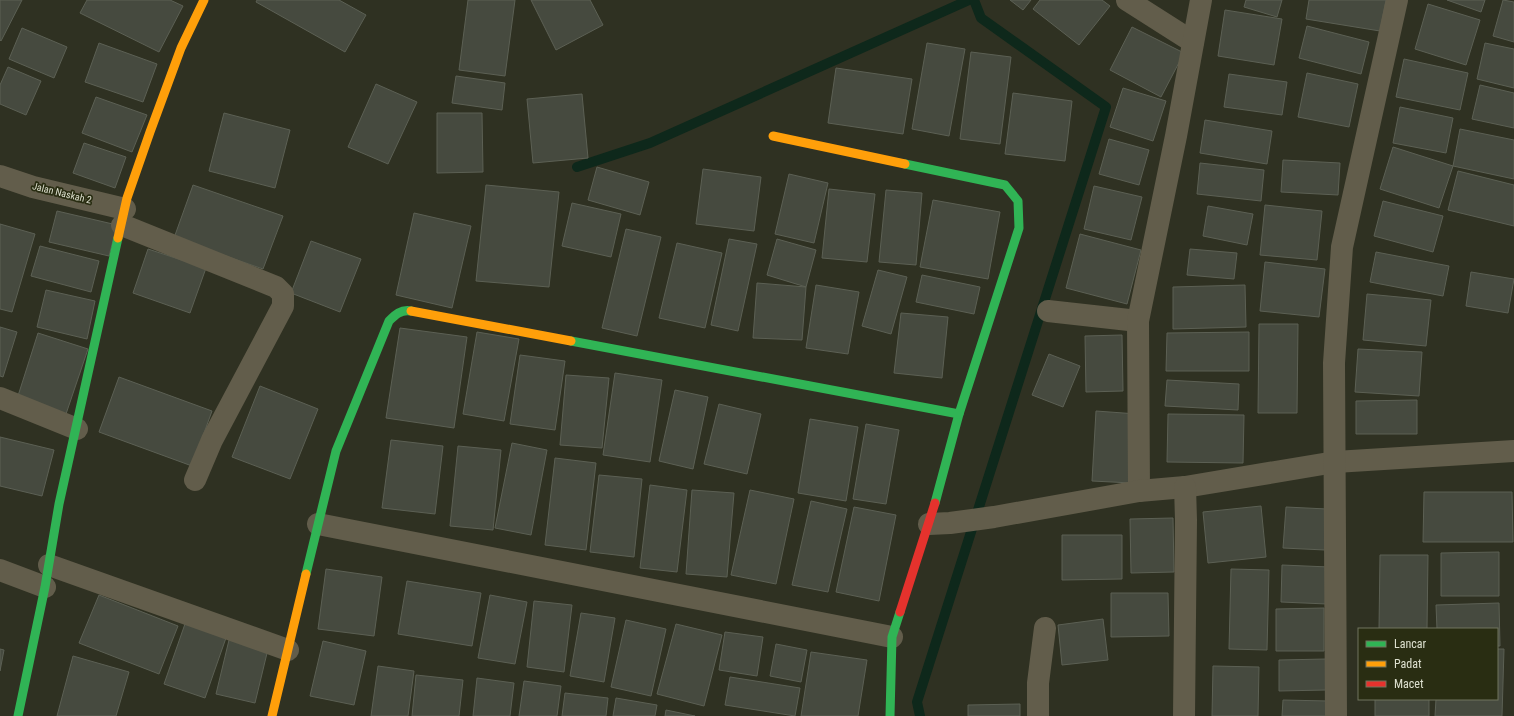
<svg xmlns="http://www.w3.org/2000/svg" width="1514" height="716" font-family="'Roboto Condensed',sans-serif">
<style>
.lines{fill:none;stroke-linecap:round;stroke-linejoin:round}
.stream{stroke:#0e281b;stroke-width:10}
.building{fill:#464a3f;stroke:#5c6054}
.street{stroke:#625d4b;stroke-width:22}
.fast{stroke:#30b455;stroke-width:9}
.slow{stroke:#ff9f0a;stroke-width:9}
.jam{stroke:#e5322d;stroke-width:9}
.labels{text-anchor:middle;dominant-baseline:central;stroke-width:3.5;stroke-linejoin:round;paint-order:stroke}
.street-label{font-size:10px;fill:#dde0cf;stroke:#292d12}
</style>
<rect width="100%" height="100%" fill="#2f3122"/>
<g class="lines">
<g class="stream">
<path d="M577,167L650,143L969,0"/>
<path d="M920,716L917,702L1106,107L981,18L974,0"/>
</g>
</g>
<g class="building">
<path d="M0,0H22L1,41L0,40Z"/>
<path d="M87,0H170L183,6L159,52L80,13Z"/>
<path d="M257,0H339L366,15L345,52L256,2Z"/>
<path d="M468,0H515L505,76L459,70Z"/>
<path d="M531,0H590L603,25L556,50Z"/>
<path d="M1010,0H1031L1023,10Z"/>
<path d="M1040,0H1102L1110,6L1079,45L1033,9Z"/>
<path d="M1246,0H1282L1277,17L1244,7Z"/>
<path d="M1309,0H1386L1380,31L1306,19Z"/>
<path d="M1447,0H1485L1481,12Z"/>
<path d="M1503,0L1514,2V42L1493,36Z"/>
<path d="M1428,4L1480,20L1466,65L1415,49Z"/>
<path d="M1225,10L1282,19L1274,65L1218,56Z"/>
<path d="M1307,26L1369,42L1361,74L1299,58Z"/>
<path d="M1132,27L1184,53L1161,97L1110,70Z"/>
<path d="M22,28L67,47L54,78L9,59Z"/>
<path d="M99,43L157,64L143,102L85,82Z"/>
<path d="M927,43L965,49L949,136L912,129Z"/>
<path d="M1485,43L1514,49V88L1477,79Z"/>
<path d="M971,52L1011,57L1000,144L960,139Z"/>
<path d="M1404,59L1468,73L1460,110L1396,97Z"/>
<path d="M8,67L41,81L26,115L0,104V85Z"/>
<path d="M836,68L912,79L903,134L828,123Z"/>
<path d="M1307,73L1358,84L1349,127L1298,117Z"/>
<path d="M1229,74L1287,82L1282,115L1224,107Z"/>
<path d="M456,76L505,83L502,110L452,103Z"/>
<path d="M376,84L417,102L388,164L348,147Z"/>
<path d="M1480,85L1514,93V128L1472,119Z"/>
<path d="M1123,88L1166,101L1153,141L1110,127Z"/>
<path d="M1013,93L1072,101L1065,161L1005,154Z"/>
<path d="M582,94L588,158L533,163L527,99Z"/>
<path d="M96,97L147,115L132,152L82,133Z"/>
<path d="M1400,107L1453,118L1446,153L1393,143Z"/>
<path d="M224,113L290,130L275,188L209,171Z"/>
<path d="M437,113H482L483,172L437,173Z"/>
<path d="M1205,120L1272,131L1267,164L1200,153Z"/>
<path d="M1460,129L1514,140V179L1453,166Z"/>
<path d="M1109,139L1149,150L1139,185L1099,174Z"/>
<path d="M84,143L126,157L115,188L73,173Z"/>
<path d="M1393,147L1453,166L1439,208L1380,189Z"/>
<path d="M1283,160L1340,163L1338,195L1281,192Z"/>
<path d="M1200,163L1264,170L1261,201L1197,194Z"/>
<path d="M597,167L649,182L640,215L588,200Z"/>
<path d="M703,169L761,177L754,231L696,224Z"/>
<path d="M1458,171L1514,185V226L1448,210Z"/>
<path d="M789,174L828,183L814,243L775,234Z"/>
<path d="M193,185L283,216L263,269L174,238Z"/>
<path d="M486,185L559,192L549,287L476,281Z"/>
<path d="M1094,186L1142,197L1131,240L1084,229Z"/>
<path d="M829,189L875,194L867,262L822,258Z"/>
<path d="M886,190L922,193L916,265L879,262Z"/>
<path d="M933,200L1000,212L988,279L920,267Z"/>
<path d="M1383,201L1443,216L1433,252L1374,236Z"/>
<path d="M572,203L621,214L611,257L562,246Z"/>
<path d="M1265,205L1322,211L1317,260L1260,255Z"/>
<path d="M1208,206L1253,214L1247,245L1203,236Z"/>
<path d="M57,211L117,225L109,256L49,242Z"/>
<path d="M414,213L471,226L452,308L396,295Z"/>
<path d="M0,224L35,234L12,312L0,309Z"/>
<path d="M626,229L661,237L637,336L602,328Z"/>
<path d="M1080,234L1141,250L1127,304L1066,288Z"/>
<path d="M729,239L757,244L738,331L711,325Z"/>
<path d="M777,239L816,250L806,287L767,275Z"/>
<path d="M311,241L361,259L340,312L291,293Z"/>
<path d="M677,243L722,253L705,328L659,318Z"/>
<path d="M40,246L99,261L91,292L31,276Z"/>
<path d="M148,249L206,268L190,313L133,293Z"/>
<path d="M1190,249L1237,253L1234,279L1187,275Z"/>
<path d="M1376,252L1449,266L1443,296L1370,282Z"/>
<path d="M1265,262L1325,269L1319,317L1260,311Z"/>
<path d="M878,270L907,277L891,334L862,326Z"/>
<path d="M1471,272L1514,279L1508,313L1466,306Z"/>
<path d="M922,275L980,287L974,314L916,302Z"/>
<path d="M757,283L806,287L802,340L753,338Z"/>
<path d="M816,285L859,292L848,354L806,348Z"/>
<path d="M1245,285L1246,327L1173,329V287Z"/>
<path d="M46,290L95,301L87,339L37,327Z"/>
<path d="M1367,294L1431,300L1426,346L1363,340Z"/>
<path d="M901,313L948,317L942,378L894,373Z"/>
<path d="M1259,324H1298L1297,413H1258Z"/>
<path d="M0,327L17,332L3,377L0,376Z"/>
<path d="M400,328L467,337L454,428L386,418Z"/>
<path d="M477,332L519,339L504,421L463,414Z"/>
<path d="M1249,332V371H1166L1167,333Z"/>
<path d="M38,333L88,349L66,414L17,399Z"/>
<path d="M1122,335L1123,391L1086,392L1085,336Z"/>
<path d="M1358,349L1422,352L1419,396L1355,392Z"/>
<path d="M1049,354L1080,366L1063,407L1032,395Z"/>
<path d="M520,355L565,361L555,430L510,424Z"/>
<path d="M615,373L662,380L650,462L603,455Z"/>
<path d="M566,375L609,378L602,448L560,445Z"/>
<path d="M119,377L212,411L192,466L99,432Z"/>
<path d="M1167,380L1239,384L1238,410L1165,406Z"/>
<path d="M260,386L318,409L290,479L232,457Z"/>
<path d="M675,390L708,397L693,469L659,461Z"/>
<path d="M1417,400V434H1356V401Z"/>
<path d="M719,404L761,414L747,474L704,464Z"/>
<path d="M1096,411L1137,414L1132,483L1092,481Z"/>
<path d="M1168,414L1244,415L1243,463L1167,462Z"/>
<path d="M810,419L858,427L846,501L798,493Z"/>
<path d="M866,424L899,430L886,504L853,499Z"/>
<path d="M0,437L54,450L42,496L0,486Z"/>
<path d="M391,440L443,446L435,514L382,508Z"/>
<path d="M512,443L547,450L531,535L495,528Z"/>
<path d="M458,446L501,450L493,530L450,526Z"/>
<path d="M555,458L596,463L586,550L545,545Z"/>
<path d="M599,475L642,479L634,557L590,552Z"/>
<path d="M650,485L687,490L677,572L640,568Z"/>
<path d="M692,490L734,493L727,577L686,574Z"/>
<path d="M750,490L794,499L776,584L731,575Z"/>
<path d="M1424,492H1512L1513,542H1423Z"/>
<path d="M811,501L847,509L828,592L792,585Z"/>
<path d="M1261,506L1266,557L1208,563L1203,512Z"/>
<path d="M854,507L896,515L879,601L836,592Z"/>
<path d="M1286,507L1327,509L1325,550L1283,548Z"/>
<path d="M1173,518L1174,572L1131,573L1130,519Z"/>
<path d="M1062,535H1122V579L1062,580Z"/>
<path d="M1499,552V596H1441V553Z"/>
<path d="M1380,555H1428L1427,629H1379Z"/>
<path d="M1282,565L1329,567L1327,604L1281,602Z"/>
<path d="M326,569L382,577L374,636L318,629Z"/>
<path d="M1231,569L1269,570L1267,650L1229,649Z"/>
<path d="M407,581L481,593L472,646L398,634Z"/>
<path d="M1111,593H1168L1169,636L1111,637Z"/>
<path d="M99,595L178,626L159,674L79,643Z"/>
<path d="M490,595L527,602L515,664L478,658Z"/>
<path d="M534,601L572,605L564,672L527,667Z"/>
<path d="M1499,603L1500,646H1497V629H1437L1436,605Z"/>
<path d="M1324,608V651H1276V609Z"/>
<path d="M581,613L615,618L604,682L570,676Z"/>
<path d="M1103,619L1108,660L1062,665L1058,625Z"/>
<path d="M626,620L666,629L651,696L611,687Z"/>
<path d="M186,621L227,635L205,698L164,684Z"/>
<path d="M676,624L722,635L704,706L657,694Z"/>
<path d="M725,632L763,637L757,676L719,670Z"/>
<path d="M229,640L268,649L255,703L216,694Z"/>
<path d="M323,641L366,651L354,705L310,696Z"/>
<path d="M776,644L807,650L801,682L770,676Z"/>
<path d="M0,649L4,650L0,671Z"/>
<path d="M1497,649H1504L1502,716H1435L1436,699H1497Z"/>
<path d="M811,652L867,660L858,716H801Z"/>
<path d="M73,656L129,672L116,716H57Z"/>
<path d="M1326,659V690L1279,691V660Z"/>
<path d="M378,666L414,671L408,716H371Z"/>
<path d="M1213,666L1259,667L1258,716H1212Z"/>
<path d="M416,675L463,680L459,716H412Z"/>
<path d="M730,677L800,688L795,716L725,705Z"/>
<path d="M477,678L514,683L510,716H473Z"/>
<path d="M524,681L561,686L557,716H519Z"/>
<path d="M565,693L608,698L606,716H562Z"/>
<path d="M616,698L657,705L655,716H613Z"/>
<rect x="1375" y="699" width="54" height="17"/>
<path d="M1283,700L1328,701V716H1282Z"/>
<path d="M1020,704V716H968V705Z"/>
<path d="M666,710L695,716H665Z"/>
</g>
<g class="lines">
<g class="street">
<path d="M1127,0L1193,42"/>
<path d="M0,176L33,187L125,209"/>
<path d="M122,225L276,287L283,294V306L212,440L195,480"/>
<path d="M1048,311L1138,321"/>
<path d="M0,398L77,429"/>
<path d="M1139,491L1138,321L1176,136L1201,0"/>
<path d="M318,524L892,637"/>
<path d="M929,524L950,523L994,517L1139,491L1185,487L1335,462L1514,451"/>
<path d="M49,565L288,650"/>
<path d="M0,570L45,587"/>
<path d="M1038,716V683L1045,628"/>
<path d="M1184,716L1186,520L1185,487"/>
<path d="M1336,716L1334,363L1342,247L1397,0"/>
</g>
<g class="fast">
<path d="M905,164L1005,185L1018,201L1019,228L959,414L935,503"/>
<path d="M571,341L959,414"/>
<path d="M306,574L336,451L389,321C395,315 401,309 411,311"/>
<path d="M18,716L45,587L59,504L118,238"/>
<path d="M890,716L892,637L900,612"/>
</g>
<g class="slow">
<path d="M773,136L905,164"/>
<path d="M118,238L127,198L150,132L181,48L204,0"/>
<path d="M411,311L571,341"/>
<path d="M272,716L306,574"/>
</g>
<path class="jam" d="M900,612L935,503"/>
</g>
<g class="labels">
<g class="street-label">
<text transform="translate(62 193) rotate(14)">Jalan Naskah 2</text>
</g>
</g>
<rect x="1358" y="628" width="140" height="72" fill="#292d12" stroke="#71755e"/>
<rect x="1366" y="641" width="20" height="6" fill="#30b455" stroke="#71755e"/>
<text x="1394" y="648" font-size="12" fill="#dde0cf">Lancar</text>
<rect x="1366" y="661" width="20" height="6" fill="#ff9f0a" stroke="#71755e"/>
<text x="1394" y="668" font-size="12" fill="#dde0cf">Padat</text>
<rect x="1366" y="681" width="20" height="6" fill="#e5322d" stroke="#71755e"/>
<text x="1394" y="688" font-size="12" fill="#dde0cf">Macet</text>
</svg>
